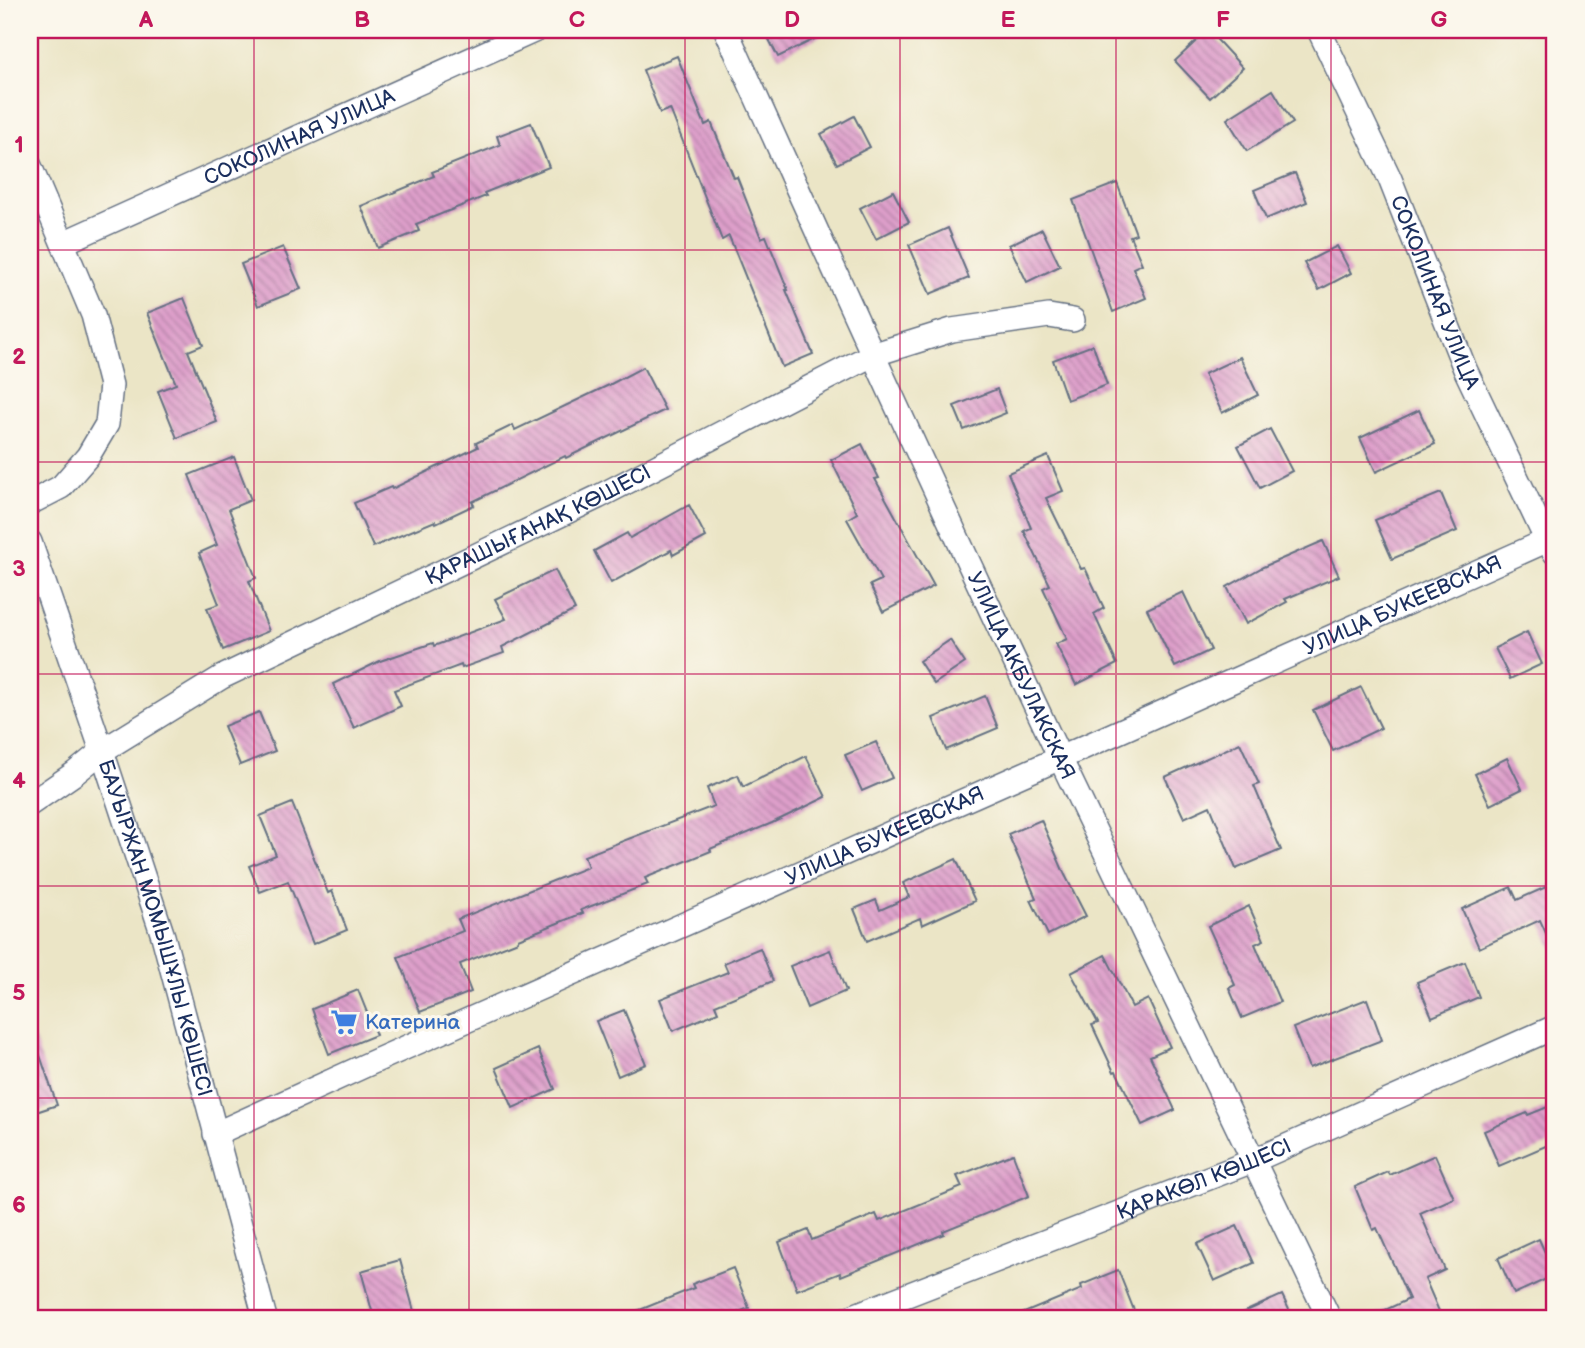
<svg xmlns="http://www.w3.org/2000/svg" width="1585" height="1348" font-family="'Balsamiq Sans',sans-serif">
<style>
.building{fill:url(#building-back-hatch)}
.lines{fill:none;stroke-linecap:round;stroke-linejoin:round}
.minor-casing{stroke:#646f82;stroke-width:26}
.minor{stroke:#fff;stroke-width:23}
.grid{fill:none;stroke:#c2185b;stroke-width:2;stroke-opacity:0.55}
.labels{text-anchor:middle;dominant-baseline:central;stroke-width:6;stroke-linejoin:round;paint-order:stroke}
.street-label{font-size:21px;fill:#1b2f5e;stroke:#fbf7ec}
.shop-label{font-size:21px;fill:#366cbe;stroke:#fbf7ec;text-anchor:start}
.neatline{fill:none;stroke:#c2185b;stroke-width:2.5}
.grid-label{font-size:23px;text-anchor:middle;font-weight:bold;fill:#c2185b}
</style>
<defs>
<pattern id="building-back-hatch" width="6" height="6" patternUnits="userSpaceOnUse" patternTransform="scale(1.75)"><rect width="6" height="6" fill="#de9fca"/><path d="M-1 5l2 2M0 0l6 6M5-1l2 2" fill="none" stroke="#b382a7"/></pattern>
</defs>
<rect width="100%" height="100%" fill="#fbf7ec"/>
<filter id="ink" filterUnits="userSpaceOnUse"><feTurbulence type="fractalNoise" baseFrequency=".0143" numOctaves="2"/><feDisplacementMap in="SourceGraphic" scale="14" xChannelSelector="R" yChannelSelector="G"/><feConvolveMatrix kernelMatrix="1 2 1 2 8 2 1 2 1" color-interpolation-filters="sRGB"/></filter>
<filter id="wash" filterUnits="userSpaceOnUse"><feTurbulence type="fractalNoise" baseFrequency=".00686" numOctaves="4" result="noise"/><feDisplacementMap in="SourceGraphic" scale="28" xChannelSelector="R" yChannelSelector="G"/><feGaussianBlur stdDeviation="1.57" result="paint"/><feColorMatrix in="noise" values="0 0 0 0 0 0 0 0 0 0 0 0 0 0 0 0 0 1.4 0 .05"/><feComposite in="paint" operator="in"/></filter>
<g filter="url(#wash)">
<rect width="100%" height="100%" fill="#ebe5c6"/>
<g id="blocks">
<g class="building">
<path d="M764,30H833L778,57Z"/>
<path d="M1208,30L1243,68L1210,98L1175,61Z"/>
<path d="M677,56L705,125L711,122L734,178L737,177L761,238L766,236L788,290H786L813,354L782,367L729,236L722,240L670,109L660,113L643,70Z"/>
<path d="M1273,90L1293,123L1247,151L1227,119Z"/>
<path d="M854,116L870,147L837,164L821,134Z"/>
<path d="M531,123L549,167L484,193L486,196L416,224L419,231L378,248L361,206L434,176L432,172L500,145L497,136Z"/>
<path d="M1295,173L1307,202L1266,219L1254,190Z"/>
<path d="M1117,183L1136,234L1130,236L1142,264L1133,268L1146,298L1113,312L1073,200Z"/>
<path d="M893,191L909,222L876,239L860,208Z"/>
<path d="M948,228L969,278L930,294L909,245Z"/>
<path d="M1042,229L1060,266L1027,282L1009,245Z"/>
<path d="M1337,246L1351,273L1319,290L1304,263Z"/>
<path d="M283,247L301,289L258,306L241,264Z"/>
<path d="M184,298L203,345L188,351L217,422L177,438L158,391L176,384L147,313Z"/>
<path d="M1093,345L1107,385L1067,400L1053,360Z"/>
<path d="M1240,357L1258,395L1222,413L1204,374Z"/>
<path d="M643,367L665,410L566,458L565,456L472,502L474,505L436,523L435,521L373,547L354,503L391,487L392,489L478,447L476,443L513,425L515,430L609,385Z"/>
<path d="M997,389L1006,413L964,430L954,406Z"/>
<path d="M1419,410L1435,444L1376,472L1360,438Z"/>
<path d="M1270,429L1292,471L1260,488L1238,446Z"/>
<path d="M862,444L879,478L875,479L934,586L883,612L870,585L881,580L847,519L857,513L831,460Z"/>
<path d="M1048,456L1063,491L1046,498L1081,569L1085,568L1104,608L1094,614L1117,664L1076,685L1056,644L1067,639L1043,588L1050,585L1024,531L1031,528L1008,473Z"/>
<path d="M234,457L251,500L229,509L256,578L249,581L269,631L223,650L207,608L219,604L199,553L217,545L189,475Z"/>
<path d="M1441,493L1457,531L1392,559L1375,520Z"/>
<path d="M689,505L706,537L673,555L671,550L611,583L594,551L627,533L630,538Z"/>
<path d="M1323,541L1339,576L1285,599L1287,602L1246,624L1227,587L1263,567Z"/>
<path d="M555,570L575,610L502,647L504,653L462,668L461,665L394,690L401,706L354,728L333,684L380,661L433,643L434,646L506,619L495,599Z"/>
<path d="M1183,592L1211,650L1175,667L1147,609Z"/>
<path d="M1527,632L1542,664L1510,679L1495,648Z"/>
<path d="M950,640L965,663L934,684L919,661Z"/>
<path d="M1361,687L1381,728L1333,751L1313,710Z"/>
<path d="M985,696L998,728L946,750L933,718Z"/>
<path d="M259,712L275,751L240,765L224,726Z"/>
<path d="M876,742L892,778L862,791L845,755Z"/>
<path d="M1240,743L1259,784L1254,786L1281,850L1236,869L1210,806L1184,818L1165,777Z"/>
<path d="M806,756L826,797L772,823L710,849L711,851L645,878L648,884L581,910L583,913L518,939V941L460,964L471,992L420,1012L398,957L463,931L458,919L588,867L584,856L714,806L707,788L738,775L743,787Z"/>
<path d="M1507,758L1522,789L1490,805L1475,774Z"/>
<path d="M292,803L328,893L332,891L347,930L313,944L288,881L260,892L249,866L276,855L260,816Z"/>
<path d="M1041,820L1065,875L1086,916L1048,935L1031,900L1036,898L1008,834Z"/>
<path d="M956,859L975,901L922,925L920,918L867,941L854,909L876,900L880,910L909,897L903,883Z"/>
<path d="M1555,883V953L1540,920L1479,948L1462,909L1511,887L1517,900Z"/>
<path d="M1249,906L1264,940L1255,944L1280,1002L1242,1018L1229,988L1235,985L1208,926Z"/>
<path d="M760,948L773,981L715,1005L718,1012L673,1031L660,999L728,972L724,963Z"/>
<path d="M830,950L846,991L807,1008L790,966Z"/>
<path d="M1105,955L1132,1007L1148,999L1170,1047L1150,1056L1175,1110L1142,1125L1116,1071L1114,1072L1092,1025L1098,1023L1071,973Z"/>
<path d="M1465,962L1479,997L1432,1017L1417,982Z"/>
<path d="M358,990L376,1035L329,1054L312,1009Z"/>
<path d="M1367,999L1382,1040L1309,1068L1293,1028Z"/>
<path d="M624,1010L646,1064L618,1076L596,1021Z"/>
<path d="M30,1035H33L57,1105L30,1114Z"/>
<path d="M538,1049L555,1089L513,1108L496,1068Z"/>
<path d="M1555,1104V1142L1499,1166L1484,1131L1527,1113L1528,1115Z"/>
<path d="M1013,1154L1029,1196L943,1231L944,1234L841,1276L840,1273L797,1290L779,1242L808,1230L812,1240L876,1214L879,1221L962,1187L957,1176Z"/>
<path d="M1435,1155L1454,1198L1420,1213L1445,1270L1425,1279L1442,1318H1368L1409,1299L1377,1228L1373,1230L1355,1187L1388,1172L1390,1175Z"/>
<path d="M1237,1226L1254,1263L1214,1281L1197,1244Z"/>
<path d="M1539,1239L1555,1275L1514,1294L1498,1258Z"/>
<path d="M400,1260L414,1311L388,1318H374L361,1271Z"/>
<path d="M733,1268L749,1308L724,1318H620L694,1288L692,1284Z"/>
<path d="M1118,1270L1137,1318H1012L1082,1289L1081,1285Z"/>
<path d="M1282,1295L1293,1318H1231Z"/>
</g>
</g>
</g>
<g filter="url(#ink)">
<use href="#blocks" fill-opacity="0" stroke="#646f82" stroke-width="2"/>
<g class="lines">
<defs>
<g id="minor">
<path id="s1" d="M726,30C835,273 946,516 1060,758C1149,945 1241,1131 1329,1318"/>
<path id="s2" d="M1319,30L1390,179L1465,369L1547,541L1555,553"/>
<path d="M30,166L93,315L111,385L107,424L88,456L61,487L30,503"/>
<path id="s3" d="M63,243L536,30"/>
<path id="s4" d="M30,542L102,751L163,936L265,1318"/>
<path id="s5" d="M30,804L75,773L102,751L222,677L598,497L872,355L952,330L1049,316L1073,320"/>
<path id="s6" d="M215,1134L364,1066L1060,758L1555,537"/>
<path id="s7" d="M848,1318L1255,1160L1555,1027"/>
</g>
</defs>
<use href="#minor" class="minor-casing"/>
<use href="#minor" class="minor"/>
</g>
</g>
<path class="grid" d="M254,30V1318M469,30V1318M685,30V1318M900,30V1318M1116,30V1318M1331,30V1318M30,250H1555M30,462H1555M30,674H1555M30,886H1555M30,1098H1555"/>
<defs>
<symbol id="supermarket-bare" viewBox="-9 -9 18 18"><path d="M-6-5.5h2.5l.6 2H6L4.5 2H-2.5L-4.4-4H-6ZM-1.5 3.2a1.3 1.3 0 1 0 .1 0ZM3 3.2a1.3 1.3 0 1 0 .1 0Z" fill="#3f7fe0" stroke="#fbf7ec" stroke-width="2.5" paint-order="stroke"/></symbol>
</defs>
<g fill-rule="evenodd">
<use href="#supermarket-bare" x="325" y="1003" width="38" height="38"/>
</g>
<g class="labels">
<g class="street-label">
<text stroke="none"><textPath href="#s3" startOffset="259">СОКОЛИНАЯ УЛИЦА</textPath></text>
<text stroke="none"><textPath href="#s2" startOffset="287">СОКОЛИНАЯ УЛИЦА</textPath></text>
<text stroke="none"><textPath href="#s5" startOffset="581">ҚАРАШЫҒАНАҚ КӨШЕСІ</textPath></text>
<text stroke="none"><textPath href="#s6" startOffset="1300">УЛИЦА БУКЕЕВСКАЯ</textPath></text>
<text stroke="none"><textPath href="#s1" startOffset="710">УЛИЦА АКБУЛАКСКАЯ</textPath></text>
<text stroke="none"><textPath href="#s6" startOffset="733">УЛИЦА БУКЕЕВСКАЯ</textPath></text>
<text stroke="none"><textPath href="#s4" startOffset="406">БАУЫРЖАН МОМЫШҰЛЫ КӨШЕСІ</textPath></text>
<text stroke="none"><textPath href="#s7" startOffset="382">ҚАРАКӨЛ КӨШЕСІ</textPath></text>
</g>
<g class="shop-label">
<text x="365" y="1022">Катерина</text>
</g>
</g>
<rect width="1585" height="1348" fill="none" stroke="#fbf7ec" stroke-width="77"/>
<rect x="38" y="38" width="1508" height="1272" class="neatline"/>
<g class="grid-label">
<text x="146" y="27">A</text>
<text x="362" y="27">B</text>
<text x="577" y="27">C</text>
<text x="792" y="27">D</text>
<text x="1008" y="27">E</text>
<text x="1223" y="27">F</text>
<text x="1439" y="27">G</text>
<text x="19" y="152">1</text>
<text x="19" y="364">2</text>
<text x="19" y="576">3</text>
<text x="19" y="788">4</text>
<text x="19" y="1000">5</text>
<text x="19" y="1212">6</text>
</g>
</svg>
